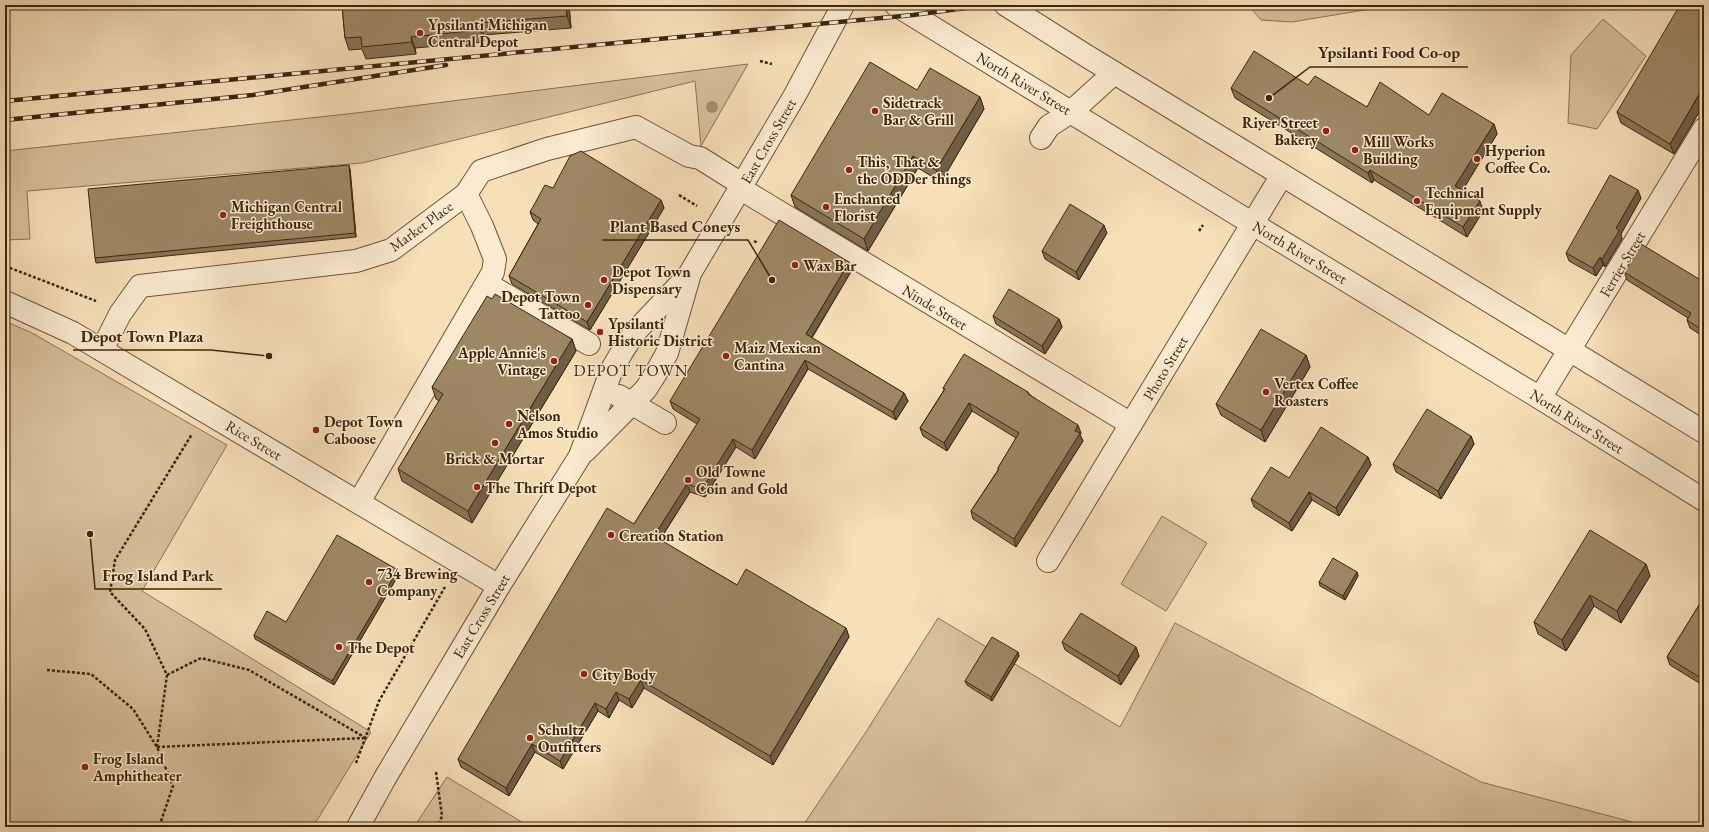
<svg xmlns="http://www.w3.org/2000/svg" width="1709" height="832" font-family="'EB Garamond',serif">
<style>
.green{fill:#d7c09b;stroke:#8a7453}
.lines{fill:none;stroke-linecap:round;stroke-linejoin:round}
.minor-casing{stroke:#6c5536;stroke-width:24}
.path{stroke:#3d270b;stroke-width:2.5;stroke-dasharray:3 2;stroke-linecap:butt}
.minor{stroke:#faead1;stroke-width:22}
.rail-casing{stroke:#3d270b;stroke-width:4.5}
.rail{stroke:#faead1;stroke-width:3;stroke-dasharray:9;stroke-linecap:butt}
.tree{fill:#a68f6d}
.wall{fill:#887457;stroke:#3d270b}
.shaded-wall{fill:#6f5e47;stroke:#3d270b}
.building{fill:#9e8765;stroke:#3d270b}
.poi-dot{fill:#8f2418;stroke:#faead1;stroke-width:1.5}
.labels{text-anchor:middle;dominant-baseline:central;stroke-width:3;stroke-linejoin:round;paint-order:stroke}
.poi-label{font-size:15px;font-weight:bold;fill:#3d270b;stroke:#faead1;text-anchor:start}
.street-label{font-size:15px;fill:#3d270b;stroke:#faead1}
.neighbourhood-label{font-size:16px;letter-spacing:1px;fill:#3d270b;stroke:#faead1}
.leader{fill:none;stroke:#3d270b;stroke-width:1.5}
.callout-dot{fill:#3d270b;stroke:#faead1;stroke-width:1.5}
.callout-label{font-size:16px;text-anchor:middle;font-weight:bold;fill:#3d270b;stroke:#faead1;stroke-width:3;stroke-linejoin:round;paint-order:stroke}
</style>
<rect width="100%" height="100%" fill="#f7dfb8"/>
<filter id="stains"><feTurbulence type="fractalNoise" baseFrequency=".005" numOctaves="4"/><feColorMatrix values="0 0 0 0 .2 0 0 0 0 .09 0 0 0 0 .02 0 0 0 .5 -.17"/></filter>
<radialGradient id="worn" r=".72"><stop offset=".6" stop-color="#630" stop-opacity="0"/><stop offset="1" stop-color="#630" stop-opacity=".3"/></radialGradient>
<g class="green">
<path d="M1248,5H1395L1292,22L1261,20Z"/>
<path d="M1603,19L1646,56L1597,129L1568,123L1571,55Z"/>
<path d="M748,64L701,146L695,81L362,163L27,191L30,239L5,240V151L356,113Z"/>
<path d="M5,321L32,333L227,445L142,591L371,732L313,827H5Z"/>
<path d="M1162,516L1207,543L1166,611L1121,584Z"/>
<path d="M938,618L1120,727L1175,623L1481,782L1651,827H802L864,735Z"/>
<path d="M447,777L530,827H414Z"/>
</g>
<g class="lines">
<defs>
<g id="minor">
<path d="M896,5L1253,224L1540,398L1704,500"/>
<path d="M1006,5L1085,55L1704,432"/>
<path d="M1041,138L1049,126L1071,112L1114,73"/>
<path d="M741,189L1131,424"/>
<path d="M487,284L589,344"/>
<path d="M5,302L73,333L499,586"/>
<path d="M102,350L120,314L140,286L356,261L391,250L466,194L481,171L547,149L636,127L689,156L700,158L743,185"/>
<path d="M619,396L665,423"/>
<path d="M1540,398L1704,129"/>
<path d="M585,451L646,389L656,373L667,353L689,277"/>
<path d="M359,502L493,272L495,259L482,226L466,194"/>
<path d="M1048,561L1282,175"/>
<path d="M358,827L385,778L499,586L580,456L612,369L622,352L634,333L689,275L795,95L843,5"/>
</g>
</defs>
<use href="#minor" class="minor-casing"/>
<g class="path">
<path d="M760,61L772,64"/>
<path d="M1259,130L1264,121"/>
<path d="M679,195L697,206"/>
<path d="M1199,231L1203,225"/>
<path d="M754,241L758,243"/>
<path d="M5,266L96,301"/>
<path d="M47,670L91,674L133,709L157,747L173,786L159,827"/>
<path d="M167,675L201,658L249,670L366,738"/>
<path d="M157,747L167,675L145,629L110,592L115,560L192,434"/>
<path d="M157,747L365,738"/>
<path d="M356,763L379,701L445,587"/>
<path d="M436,772L442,816L438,827"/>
</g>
<use href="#minor" class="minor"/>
<defs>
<g id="rail">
<path d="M5,101L913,15L988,5"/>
<path d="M5,120L253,95L446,65"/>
</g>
</defs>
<use href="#rail" class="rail-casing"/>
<use href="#rail" class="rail"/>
</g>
<circle class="tree" cx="712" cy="107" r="6"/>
<g class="wall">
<path d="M342,5H569L571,28L484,35V42L415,48L416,54L366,59L362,49L349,50L345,38Z"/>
<path d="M1704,5V104L1674,154L1621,123L1617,112Z"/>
<path d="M1308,85L1367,107L1494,124L1497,134L1462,191L1483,211L1467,237L1374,180L1372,183L1235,98L1231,88Z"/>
<path d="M917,90L980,97L984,109L941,182L918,168L868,251L795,207L791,195Z"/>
<path d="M350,169L356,237L96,263L95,258Z"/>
<path d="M553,188L661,200L664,208L590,330L512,284L509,276L538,224L533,220L530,212Z"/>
<path d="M1641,198L1621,234L1622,239L1605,267L1603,265L1596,276L1569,261L1566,253Z"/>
<path d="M1107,233L1079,280L1045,259L1042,251Z"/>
<path d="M849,262L852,270L812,338L904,393L908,401L896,420L808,369L755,459L736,447L705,497L690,492L660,540L737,585L846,628L849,637L773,765L644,688L632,708L619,700L609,718L598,711L563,769L535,752L509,796L461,767L458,759L634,524L697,424L673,409L670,401Z"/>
<path d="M1624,272L1704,282V337L1690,328L1687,320L1688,318L1627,280Z"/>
<path d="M492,299L572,339L576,351L472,523L402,481L398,469L439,401L436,399L432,387Z"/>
<path d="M993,316L1059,319L1062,327L1045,354L996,324Z"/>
<path d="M1306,355L1310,367L1265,442L1221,415L1216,404Z"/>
<path d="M943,388L1028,392L1029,394L1081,433L1080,435L1083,441L1016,547L973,519L971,511L998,470V468L1016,438L972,411L947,451L923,436L920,428L944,390Z"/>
<path d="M1471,436L1474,444L1441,499L1396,472L1393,464Z"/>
<path d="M1368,457L1371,465L1339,516L1312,500L1292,531L1254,507L1251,499L1289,478Z"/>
<path d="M1646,564L1650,576L1621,623L1594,606L1566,651L1538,634L1534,622Z"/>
<path d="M398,570L399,574L334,685L255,639L254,635L286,622Z"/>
<path d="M1357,572L1358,576L1345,600L1320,586L1319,582Z"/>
<path d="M1704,597V686L1670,665L1667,657Z"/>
<path d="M1062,642L1136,647L1139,656L1121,685L1065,650Z"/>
<path d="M1018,652L1019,656L992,701L967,685L965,681Z"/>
<path d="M1704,756V770L1701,762Z"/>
</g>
<g class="shaded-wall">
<path d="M566,5H569L571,28L567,16Z"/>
<path d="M480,23L484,35V42L480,30Z"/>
<path d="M411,37L415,48L416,54L412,42Z"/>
<path d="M1704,86V104L1674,154L1670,144Z"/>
<path d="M980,97L984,109L941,182L936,170Z"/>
<path d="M1494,124L1497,134L1459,196L1455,186Z"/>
<path d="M913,156L918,168L868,251L864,239Z"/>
<path d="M349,165L350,169L356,237L355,233Z"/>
<path d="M1370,170L1374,180L1372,183L1368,173Z"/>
<path d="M1638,190L1641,198L1621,234L1622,239L1605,267L1602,259L1616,228Z"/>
<path d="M661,200L664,208L590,330L587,322Z"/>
<path d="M1480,201L1483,211L1467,237L1463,227Z"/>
<path d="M1104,225L1107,233L1079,280L1076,272Z"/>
<path d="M1600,257L1603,265L1596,276L1593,268Z"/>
<path d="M849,262L852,270L809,342L806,334Z"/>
<path d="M1059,319L1062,327L1045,354L1042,346Z"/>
<path d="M572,339L576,351L472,523L468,511Z"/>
<path d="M1306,355L1310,367L1265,442L1261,430Z"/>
<path d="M805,360L808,369L755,459L752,450Z"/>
<path d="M904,393L908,401L896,420L893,412Z"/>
<path d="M969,403L972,411L947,451L944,443Z"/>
<path d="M1078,425L1081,433L1080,435L1083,441L1016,547L1014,539Z"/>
<path d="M1471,436L1474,444L1441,499L1438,491Z"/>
<path d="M733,439L736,447L705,497L702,489Z"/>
<path d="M1368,457L1371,465L1339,516L1336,508Z"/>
<path d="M687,484L690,492L657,544L654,536Z"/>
<path d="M1309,492L1312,500L1292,531L1289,523Z"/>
<path d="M1646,564L1650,576L1621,623L1617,611Z"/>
<path d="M398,570L399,574L334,685L332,681Z"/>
<path d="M1357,572L1358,576L1345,600L1343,596Z"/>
<path d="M1590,595L1594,606L1566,651L1562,640Z"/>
<path d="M846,628L849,637L773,765L770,756Z"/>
<path d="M1136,647L1139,656L1121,685L1118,676Z"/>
<path d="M1018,652L1019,656L992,701L991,697Z"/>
<path d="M641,680L644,688L632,708L629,699Z"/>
<path d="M616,692L619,700L609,718L606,709Z"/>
<path d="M595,703L598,711L563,769L560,761Z"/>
<path d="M532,744L535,752L509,796L506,788Z"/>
</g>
<g class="building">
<path d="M342,5H566L567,16L480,23V30L411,37L412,42L362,47L361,37L345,38Z"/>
<path d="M1680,5H1704V86L1670,144L1617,112Z"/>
<path d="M1254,51L1308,85L1315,76L1367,107L1380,82L1429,115L1442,93L1494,124L1455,186L1480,201L1463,227L1370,170L1368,173L1231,88Z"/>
<path d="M870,62L917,90L930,68L980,97L936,170L913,156L864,239L791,195Z"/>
<path d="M581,151L661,200L587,322L509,276L541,219L530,212L545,185L553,188L570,156Z"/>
<path d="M349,165L355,233L95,258L88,189Z"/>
<path d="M1610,175L1638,190L1616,228L1619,231L1602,259L1600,257L1593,268L1566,253Z"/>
<path d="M1070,204L1104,225L1076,272L1042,251Z"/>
<path d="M779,220L849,262L806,334L904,393L893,412L805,360L752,450L733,439L702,489L687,484L654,536L737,585L746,569L846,628L770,756L641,680L629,699L616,692L606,709L595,703L560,761L532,744L506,788L458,759L607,508L634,524L700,419L670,401Z"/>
<path d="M1641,244L1704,282V331L1687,320L1691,313L1624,272Z"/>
<path d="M1009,289L1059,319L1042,346L993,316Z"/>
<path d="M495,294L572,339L468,511L398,469L443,394L432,387L487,296L492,299Z"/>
<path d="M1261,329L1306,355L1261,430L1216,404Z"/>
<path d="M964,354L1028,392V394L1078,425L1075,431L1080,433L1014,539L971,511L999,469L998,468L1019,433L969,403L944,443L920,428L945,389L943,388Z"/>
<path d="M1427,409L1471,436L1438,491L1393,464Z"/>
<path d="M1321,427L1368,457L1336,508L1309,492L1289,523L1251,499L1271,467L1289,478Z"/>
<path d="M1590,530L1646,564L1617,611L1590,595L1562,640L1534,622Z"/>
<path d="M337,535L398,570L332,681L254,635L267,611L286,622Z"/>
<path d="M1333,558L1357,572L1343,596L1319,582Z"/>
<path d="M1704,597V680L1667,657Z"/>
<path d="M1081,613L1136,647L1118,676L1062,642Z"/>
<path d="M992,637L1018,652L991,697L965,681Z"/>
<path d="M1704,756V763L1701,762Z"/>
</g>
<g class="poi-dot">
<circle cx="420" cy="33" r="4"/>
<circle cx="875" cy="111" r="4"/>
<circle cx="1326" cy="131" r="4"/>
<circle cx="1355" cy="150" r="4"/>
<circle cx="1477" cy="159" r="4"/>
<circle cx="849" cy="170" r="4"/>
<circle cx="1417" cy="201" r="4"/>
<circle cx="826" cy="207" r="4"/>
<circle cx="223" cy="215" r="4"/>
<circle cx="795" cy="265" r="4"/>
<circle cx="604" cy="280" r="4"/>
<circle cx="588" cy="305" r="4"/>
<circle cx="600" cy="332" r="4"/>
<circle cx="726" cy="356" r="4"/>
<circle cx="554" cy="361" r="4"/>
<circle cx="1266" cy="392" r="4"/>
<circle cx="509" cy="424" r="4"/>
<circle cx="316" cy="430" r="4"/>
<circle cx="495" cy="443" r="4"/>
<circle cx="688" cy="480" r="4"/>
<circle cx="477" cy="487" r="4"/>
<circle cx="611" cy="535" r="4"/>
<circle cx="369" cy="582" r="4"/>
<circle cx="339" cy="647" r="4"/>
<circle cx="584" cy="674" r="4"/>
<circle cx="530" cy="738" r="4"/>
<circle cx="85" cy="767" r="4"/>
</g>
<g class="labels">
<g class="poi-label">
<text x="428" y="24">Ypsilanti Michigan<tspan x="428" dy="17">Central Depot</tspan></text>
<text x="883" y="102">Sidetrack<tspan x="883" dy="17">Bar &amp; Grill</tspan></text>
<text x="1318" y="122" text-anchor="end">River Street<tspan x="1318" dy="17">Bakery</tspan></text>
<text x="1363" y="141">Mill Works<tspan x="1363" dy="17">Building</tspan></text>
<text x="1485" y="150">Hyperion<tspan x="1485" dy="17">Coffee Co.</tspan></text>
<text x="857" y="161">This, That &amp;<tspan x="857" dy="17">the ODDer things</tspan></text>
<text x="1425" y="192">Technical<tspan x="1425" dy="17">Equipment Supply</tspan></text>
<text x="834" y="198">Enchanted<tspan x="834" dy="17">Florist</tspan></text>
<text x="231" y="206">Michigan Central<tspan x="231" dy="17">Freighthouse</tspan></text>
<text x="803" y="265">Wax Bar</text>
<text x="612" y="271">Depot Town<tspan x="612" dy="17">Dispensary</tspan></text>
<text x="580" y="296" text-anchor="end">Depot Town<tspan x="580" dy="17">Tattoo</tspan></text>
<text x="608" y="323">Ypsilanti<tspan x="608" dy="17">Historic District</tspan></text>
<text x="734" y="347">Maiz Mexican<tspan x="734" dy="17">Cantina</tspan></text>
<text x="546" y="352" text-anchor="end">Apple Annie's<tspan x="546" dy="17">Vintage</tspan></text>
<text x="1274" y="383">Vertex Coffee<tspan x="1274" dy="17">Roasters</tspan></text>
<text x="517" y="415">Nelson<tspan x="517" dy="17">Amos Studio</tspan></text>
<text x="324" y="421">Depot Town<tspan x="324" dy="17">Caboose</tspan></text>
<text x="495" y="458" text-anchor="middle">Brick &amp; Mortar</text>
<text x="696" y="471">Old Towne<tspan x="696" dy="17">Coin and Gold</tspan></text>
<text x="485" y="487">The Thrift Depot</text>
<text x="619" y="535">Creation Station</text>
<text x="377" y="573">734 Brewing<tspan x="377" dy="17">Company</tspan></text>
<text x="347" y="647">The Depot</text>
<text x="592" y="674">City Body</text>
<text x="538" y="729">Schultz<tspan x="538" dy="17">Outfitters</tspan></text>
<text x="93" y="758">Frog Island<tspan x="93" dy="17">Amphitheater</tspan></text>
</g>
<g class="street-label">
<text transform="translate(1024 83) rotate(31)">North River Street</text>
<text transform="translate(768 141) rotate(-60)">East Cross Street</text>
<text transform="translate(421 226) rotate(-36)">Market Place</text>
<text transform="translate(1300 252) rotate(31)">North River Street</text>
<text transform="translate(1622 264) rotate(-59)">Ferrier Street</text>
<text transform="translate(935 307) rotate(31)">Ninde Street</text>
<text transform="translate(1165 368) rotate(-59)">Photo Street</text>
<text transform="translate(1577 421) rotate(32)">North River Street</text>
<text transform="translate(254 440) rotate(31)">Rice Street</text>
<text transform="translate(481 616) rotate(-59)">East Cross Street</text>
</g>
<g class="neighbourhood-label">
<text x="631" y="370">DEPOT TOWN</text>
</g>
</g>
<path class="leader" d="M1269 98L1310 67H1468M772 280L748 240H602M269 356L211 350H73M90 534L95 589H222"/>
<g class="callout-dot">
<circle cx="1269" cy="98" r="4"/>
<circle cx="772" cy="280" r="4"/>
<circle cx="269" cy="356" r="4"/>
<circle cx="90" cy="534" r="4"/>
</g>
<g class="callout-label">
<text x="1389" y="58">Ypsilanti Food Co-op</text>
<text x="675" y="232">Plant Based Coneys</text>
<text x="142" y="342">Depot Town Plaza</text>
<text x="158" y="581">Frog Island Park</text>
</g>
<rect width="1709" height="832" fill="none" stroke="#f7dfb8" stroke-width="20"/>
<rect x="6" y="6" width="1697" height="820" fill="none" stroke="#3d270b" stroke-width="2"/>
<rect x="10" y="10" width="1689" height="812" fill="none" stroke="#3d270b"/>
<rect width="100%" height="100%" filter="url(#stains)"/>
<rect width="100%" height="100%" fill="url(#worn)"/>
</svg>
